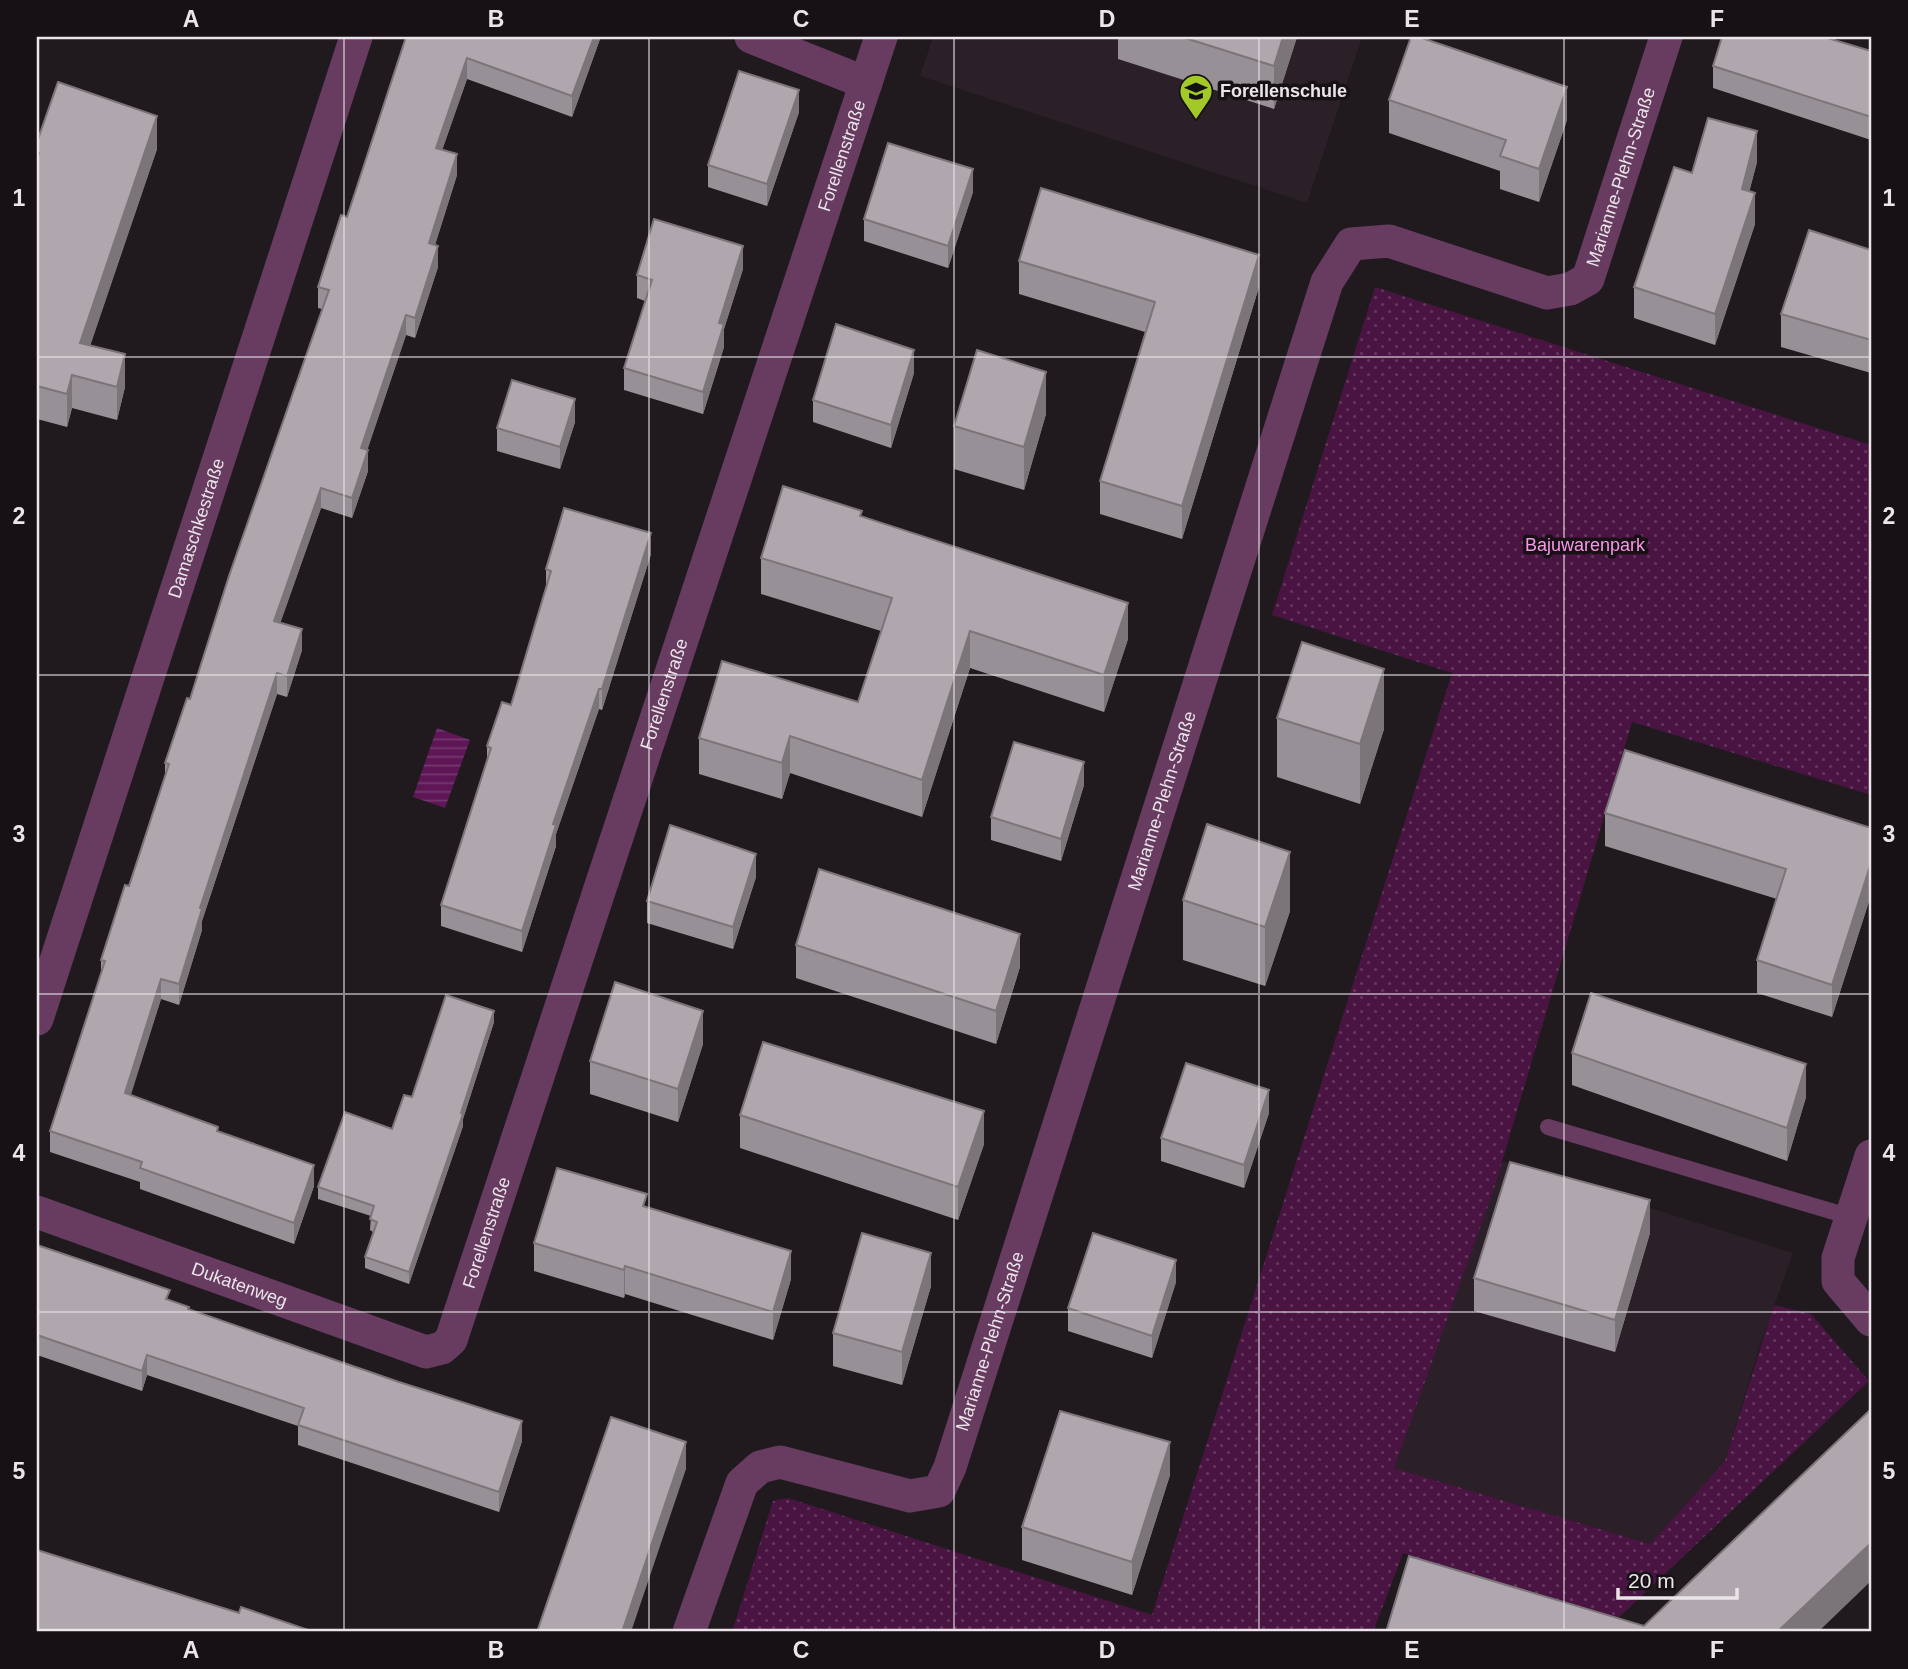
<svg xmlns="http://www.w3.org/2000/svg" width="1908" height="1669" font-family="Arial,sans-serif">
<style>
.built{fill:#2b1f28}
.grass{fill:url(#grass-dots)}
.water{fill:url(#water-rules)}
.lines{fill:none;stroke-linecap:round;stroke-linejoin:round}
.lane{stroke:#683b61;stroke-width:16}
.street{stroke:#683b61;stroke-width:33}
.wall{fill:#979096}
.shaded-wall{fill:#7b757a}
.building{fill:#b0a7ae;stroke:#7b757a;stroke-width:2}
.grid{fill:none;stroke:#eae5e9;stroke-width:2;stroke-opacity:0.55}
.labels{text-anchor:middle;dominant-baseline:central;stroke-width:7;stroke-linejoin:round;paint-order:stroke}
.poi-label{font-size:18px;font-weight:bold;fill:#eae5e9;stroke:#171116;text-anchor:start}
.street-label{font-size:18px;fill:#eae5e9;stroke:#171116}
.park-label{font-size:18px;fill:#f995e9;stroke:#171116}
.neatline{fill:none;stroke:#eae5e9;stroke-width:2.5}
.grid-label{font-size:23px;text-anchor:middle;font-weight:bold;fill:#eae5e9}
</style>
<defs>
<pattern id="grass-dots" width="8" height="8" patternUnits="userSpaceOnUse" patternTransform="scale(1.75)"><rect width="8" height="8" fill="#491442"/><path d="M2 2h.1M6 6h.1" fill="none" stroke="#63365d" stroke-width="1.8" stroke-linecap="round"/></pattern>
<pattern id="water-rules" width="6" height="5" patternUnits="userSpaceOnUse" patternTransform="scale(1.75)"><rect width="6" height="5" fill="#5e1656"/><path d="M0 2.5h6" fill="none" stroke="#75386e"/></pattern>
</defs>
<rect width="100%" height="100%" fill="#201a1f"/>
<g class="built">
<path d="M933,37H1362L1307,203L920,76Z"/>
<path d="M1502,1161L1793,1253L1760,1345L1725,1461L1650,1544L1393,1468L1494,1189Z"/>
</g>
<path class="grass" d="M1375,287L1871,445V795L1632,722L1494,1189L1394,1468L1650,1544L1725,1461L1774,1305L1811,1314L1869,1381L1615,1621L1403,1553L1373,1632H732L773,1501L788,1498L1152,1615L1452,673L1272,615Z"/>
<path class="water" d="M437,728L470,740L445,808L413,797Z"/>
<g class="lines">
<path class="lane" d="M1548,1127L1851,1217"/>
<g class="street">
<path d="M751,37L866,83"/>
<path id="s1" d="M37,1019L356,37"/>
<path d="M1871,1156L1838,1258V1281L1871,1320"/>
<path id="s2" d="M37,1212L426,1352L442,1348L451,1340L881,37"/>
<path id="s3" d="M689,1632L742,1483L760,1467L780,1462L910,1496L939,1491L950,1467L1327,282L1351,244L1389,241L1547,293L1570,289L1588,279L1666,37"/>
</g>
</g>
<g class="wall">
<path d="M406,37H600V39L572,117L467,79L442,150L457,175L435,245L438,267L415,338L406,335L367,450L368,471L352,518L321,508L280,623L302,650L287,697L277,694L202,921V930L179,1005L161,999L130,1095L218,1132L314,1186L294,1244L140,1189V1182L50,1152V1131L101,973V960L129,886L165,777V763L190,699L322,309L318,308V287L347,217Z"/>
<path d="M1118,37H1297L1274,109L1118,59Z"/>
<path d="M1871,51V140L1713,88V66Z"/>
<path d="M1389,100L1567,120L1539,202L1500,189V171L1389,133Z"/>
<path d="M799,112L767,206L708,187V165Z"/>
<path d="M37,142L157,149L90,345L125,387L117,420L72,408L67,427L37,419Z"/>
<path d="M1757,162L1749,192L1755,224L1715,345L1634,318V287L1692,173Z"/>
<path d="M973,192L948,268L864,241V219Z"/>
<path d="M1871,250V373L1781,347V314Z"/>
<path d="M1019,261L1259,287L1182,539L1100,514V481L1145,332L1019,294Z"/>
<path d="M743,269L724,329V347L703,414L624,390V368L645,301L637,298V275Z"/>
<path d="M914,373L891,448L813,422V400Z"/>
<path d="M1046,414L1024,490L954,469V426Z"/>
<path d="M575,422L560,469L497,451V428Z"/>
<path d="M862,516L1128,639L1104,712L970,668L922,817L790,773L782,799L699,774V738L858,702L881,631L761,594V558Z"/>
<path d="M651,554L602,710L599,709L556,834V846L522,952L441,926V905L487,762V746L511,705L546,587V569Z"/>
<path d="M1277,718L1384,729L1360,804L1277,777Z"/>
<path d="M1084,785L1061,861L991,840V817Z"/>
<path d="M1605,813L1871,828V895L1832,1017L1757,993V960L1777,899L1605,846Z"/>
<path d="M756,877L733,949L647,923V901Z"/>
<path d="M1183,900L1290,911L1265,986L1183,960Z"/>
<path d="M796,945L1020,967L996,1044L796,978Z"/>
<path d="M494,1022L463,1119V1126L409,1284L365,1268V1257L373,1232L370,1230L371,1216L318,1199V1187L392,1129L412,1097Z"/>
<path d="M703,1044L678,1122L590,1094V1061Z"/>
<path d="M1572,1053L1806,1097L1787,1161L1572,1085Z"/>
<path d="M1269,1113L1244,1188L1161,1161V1138Z"/>
<path d="M740,1115L984,1144L958,1220L740,1148Z"/>
<path d="M1650,1233L1615,1352L1474,1311V1278Z"/>
<path d="M534,1243L791,1279L773,1340L625,1294L624,1298L534,1271Z"/>
<path d="M37,1245L170,1300L189,1309L522,1441L499,1512L298,1445V1426L147,1375L142,1391L37,1355Z"/>
<path d="M1176,1282L1152,1358L1068,1331V1308Z"/>
<path d="M931,1286L902,1385L833,1366V1333Z"/>
<path d="M1170,1475L1132,1595L1022,1560V1527Z"/>
</g>
<g class="shaded-wall">
<path d="M594,37H600V39L572,117V96Z"/>
<path d="M1283,37H1297L1274,109V66Z"/>
<path d="M467,58V79L436,168V148Z"/>
<path d="M1567,87V120L1539,202V169Z"/>
<path d="M799,90V112L767,206V184Z"/>
<path d="M157,116V149L80,376V343Z"/>
<path d="M1757,131V162L1742,220V189Z"/>
<path d="M457,154V175L429,264V243Z"/>
<path d="M973,169V192L948,268V246Z"/>
<path d="M1755,193V224L1715,345V314Z"/>
<path d="M438,246V267L415,338V318Z"/>
<path d="M743,246V269L724,329V347L703,414V392L719,323Z"/>
<path d="M1259,255V287L1182,539V506Z"/>
<path d="M406,315V335L361,469V448Z"/>
<path d="M914,350V373L891,448V425Z"/>
<path d="M125,354V387L117,420V387Z"/>
<path d="M1046,372V414L1024,490V447Z"/>
<path d="M72,375V408L67,427V394Z"/>
<path d="M575,399V422L560,469V447Z"/>
<path d="M368,450V471L352,518V498Z"/>
<path d="M321,488V508L274,641V621Z"/>
<path d="M651,533V554L602,710V689Z"/>
<path d="M1128,603V639L1104,712V675Z"/>
<path d="M302,629V650L287,697V676Z"/>
<path d="M970,631V668L922,817V780Z"/>
<path d="M1384,669V729L1360,804V744Z"/>
<path d="M277,673V694L202,921V930L179,1005V984L200,908Z"/>
<path d="M599,689V709L556,834V846L522,952V931L553,824Z"/>
<path d="M790,736V773L782,799V763Z"/>
<path d="M1084,762V785L1061,861V839Z"/>
<path d="M1290,852V911L1265,986V927Z"/>
<path d="M756,854V877L733,949V927Z"/>
<path d="M1871,863V895L1832,1017V985Z"/>
<path d="M1020,934V967L996,1044V1011Z"/>
<path d="M161,979V999L125,1114V1093Z"/>
<path d="M494,1011V1022L463,1119V1126L409,1284V1272Z"/>
<path d="M703,1011V1044L678,1122V1089Z"/>
<path d="M1806,1064V1097L1787,1161V1128Z"/>
<path d="M1269,1090V1113L1244,1188V1165Z"/>
<path d="M984,1111V1144L958,1220V1187Z"/>
<path d="M314,1165V1186L294,1244V1223Z"/>
<path d="M1650,1200V1233L1615,1352V1320Z"/>
<path d="M791,1251V1279L773,1340V1312Z"/>
<path d="M931,1253V1286L902,1385V1352Z"/>
<path d="M1176,1260V1282L1152,1358V1336Z"/>
<path d="M625,1266V1294L624,1298V1270Z"/>
<path d="M147,1355V1375L142,1391V1371Z"/>
<path d="M522,1421V1441L499,1512V1492Z"/>
<path d="M686,1442V1469L631,1632H622Z"/>
<path d="M1170,1442V1475L1132,1595V1562Z"/>
<path d="M1871,1543V1581L1818,1632H1777Z"/>
</g>
<g class="building">
<path d="M406,37H594L572,96L467,58L436,148L457,154L429,243L438,246L415,318L406,315L361,448L368,450L352,498L321,488L274,621L302,629L287,676L277,673L200,908L202,909L179,984L161,979L125,1093L218,1127L217,1131L314,1165L294,1223L140,1168L142,1162L50,1131L105,961L101,960L125,885L129,886L169,764L165,763L187,698L190,699L229,576L329,290L318,287L341,215L347,217Z"/>
<path d="M1182,37H1283L1274,66Z"/>
<path d="M1411,37H1419L1567,87L1539,169L1500,156L1506,140L1389,100Z"/>
<path d="M1722,37H1824L1871,51V117L1713,66Z"/>
<path d="M739,71L799,90L767,184L708,165Z"/>
<path d="M58,82L157,116L80,343L125,354L117,387L72,375L67,394L37,386V160L39,153L37,152V142Z"/>
<path d="M1708,118L1757,131L1742,189L1755,193L1715,314L1634,287L1674,167L1692,173Z"/>
<path d="M888,143L973,169L948,246L864,219Z"/>
<path d="M1041,188L1259,255L1182,506L1100,481L1155,302L1019,261Z"/>
<path d="M654,219L743,246L719,323L724,324L703,392L624,368L652,280L637,275Z"/>
<path d="M1809,230L1871,250V340L1781,314Z"/>
<path d="M836,324L914,350L891,425L813,400Z"/>
<path d="M977,350L1046,372L1024,447L954,426Z"/>
<path d="M512,380L575,399L560,447L497,428Z"/>
<path d="M783,486L862,511L860,516L1128,603L1104,675L970,631L922,780L790,736L782,763L699,738L722,661L858,702L892,598L761,558Z"/>
<path d="M564,508L651,533L602,689H599L553,824L556,825L522,931L441,905L491,748L487,746L502,702L511,705L551,571L546,569Z"/>
<path d="M1302,642L1384,669L1360,744L1277,718Z"/>
<path d="M1014,742L1084,762L1061,839L991,817Z"/>
<path d="M1625,750L1871,828V863L1832,985L1757,960L1786,869L1605,813Z"/>
<path d="M1207,824L1290,852L1265,927L1183,900Z"/>
<path d="M670,825L756,854L733,927L647,901Z"/>
<path d="M819,869L1020,934L996,1011L796,945Z"/>
<path d="M615,982L703,1011L678,1089L590,1061Z"/>
<path d="M1591,993L1806,1064L1787,1128L1572,1053Z"/>
<path d="M446,995L494,1011L461,1113L463,1114L409,1272L365,1257L377,1222L370,1219L374,1206L318,1187L345,1112L392,1129L404,1095L412,1097Z"/>
<path d="M763,1042L984,1111L958,1187L740,1115Z"/>
<path d="M1186,1063L1269,1090L1244,1165L1161,1138Z"/>
<path d="M1510,1162L1650,1200L1615,1320L1474,1278Z"/>
<path d="M557,1168L647,1194L643,1206L791,1251L773,1312L625,1266L624,1270L534,1243Z"/>
<path d="M862,1233L931,1253L902,1352L833,1333Z"/>
<path d="M1093,1233L1176,1260L1152,1336L1068,1308Z"/>
<path d="M37,1245L170,1290L166,1299L189,1307L188,1309L399,1382L522,1421L499,1492L298,1425L304,1408L147,1355L142,1371L37,1335Z"/>
<path d="M1871,1409V1543L1777,1632H1386L1409,1556L1644,1626Z"/>
<path d="M1060,1411L1170,1442L1132,1562L1022,1527Z"/>
<path d="M611,1417L686,1442L622,1632H537Z"/>
<path d="M37,1550L239,1613L241,1607L314,1632H37Z"/>
</g>
<path class="grid" d="M344,37V1632M649,37V1632M954,37V1632M1259,37V1632M1564,37V1632M37,357H1871M37,675H1871M37,994H1871M37,1312H1871"/>
<defs>
<symbol id="school-pin" viewBox="-11 -11 22 30"><path d="M0 17L-7.5 6A9.5 9.5 0 1 1 7.5 6Z" fill="#a2c928" stroke="#171116"/><path d="M0-5L7-2L0 1L-7-2ZM-4 1L0 2.5L4 1V4Q0 6-4 4Z" fill="#111"/></symbol>
</defs>
<g fill-rule="evenodd">
<use href="#school-pin" x="1177" y="72" width="38" height="52"/>
</g>
<g class="labels">
<g class="poi-label">
<text x="1220" y="91">Forellenschule</text>
</g>
<g class="street-label">
<text stroke="none"><textPath href="#s2" startOffset="1689">Forellenstraße</textPath></text>
<text stroke="none"><textPath href="#s3" startOffset="2037">Marianne-Plehn-Straße</textPath></text>
<text stroke="none"><textPath href="#s1" startOffset="516">Damaschkestraße</textPath></text>
<text stroke="none"><textPath href="#s2" startOffset="1122">Forellenstraße</textPath></text>
<text stroke="none"><textPath href="#s3" startOffset="1092">Marianne-Plehn-Straße</textPath></text>
<text stroke="none"><textPath href="#s2" startOffset="555">Forellenstraße</textPath></text>
<text stroke="none"><textPath href="#s2" startOffset="215">Dukatenweg</textPath></text>
<text stroke="none"><textPath href="#s3" startOffset="525">Marianne-Plehn-Straße</textPath></text>
</g>
<g class="park-label">
<text x="1585" y="545">Bajuwarenpark</text>
</g>
</g>
<rect width="1908" height="1669" fill="none" stroke="#171116" stroke-width="77"/>
<path d="M1618 1588v10h119v-10" fill="none" stroke="#eae5e9" stroke-width="3.5"/>
<text x="1628" y="1588" font-size="21" fill="#eae5e9" stroke="#171116" stroke-width="5" paint-order="stroke">20 m</text>
<rect x="38" y="38" width="1832" height="1592" class="neatline"/>
<g class="grid-label">
<text x="191" y="27">A</text>
<text x="496" y="27">B</text>
<text x="801" y="27">C</text>
<text x="1107" y="27">D</text>
<text x="1412" y="27">E</text>
<text x="1717" y="27">F</text>
<text x="19" y="206">1</text>
<text x="1889" y="206">1</text>
<text x="19" y="524">2</text>
<text x="1889" y="524">2</text>
<text x="19" y="842">3</text>
<text x="1889" y="842">3</text>
<text x="19" y="1161">4</text>
<text x="1889" y="1161">4</text>
<text x="19" y="1479">5</text>
<text x="1889" y="1479">5</text>
<text x="191" y="1658">A</text>
<text x="496" y="1658">B</text>
<text x="801" y="1658">C</text>
<text x="1107" y="1658">D</text>
<text x="1412" y="1658">E</text>
<text x="1717" y="1658">F</text>
</g>
</svg>
